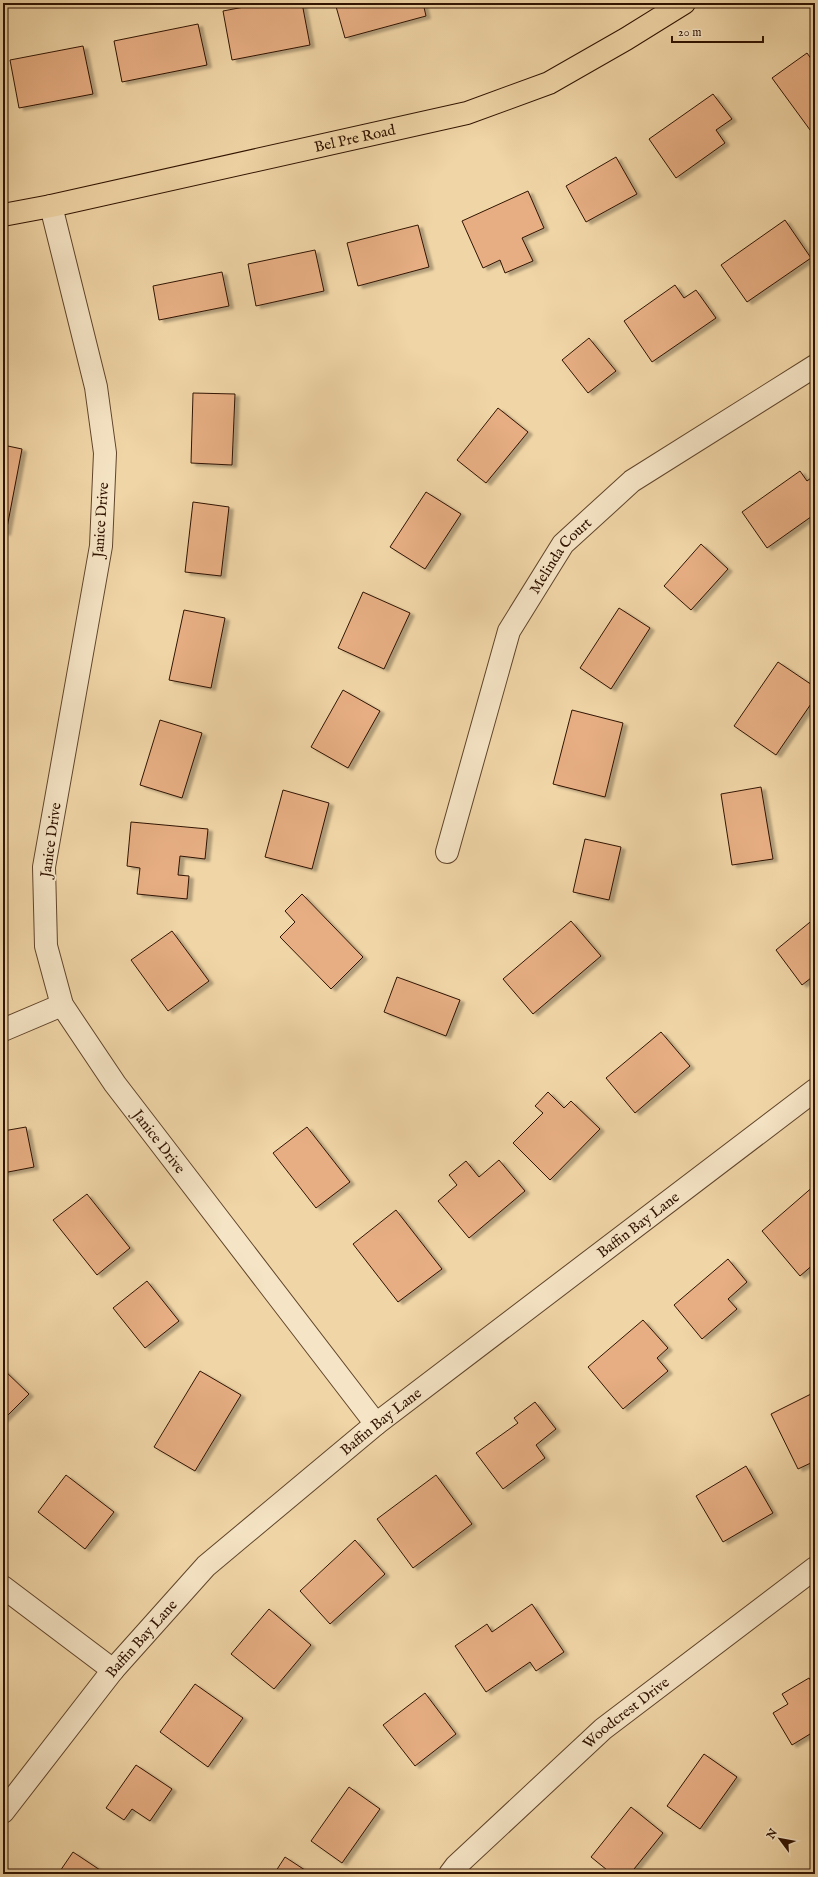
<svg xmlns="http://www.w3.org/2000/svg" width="818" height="1877" font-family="'IM FELL English',serif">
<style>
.building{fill:#e7ae83;stroke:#301301;filter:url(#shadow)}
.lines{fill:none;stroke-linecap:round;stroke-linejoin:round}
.minor-casing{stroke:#60442a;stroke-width:24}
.major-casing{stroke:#301301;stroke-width:24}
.minor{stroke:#f5e4c5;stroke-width:22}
.major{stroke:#f0d5a6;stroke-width:22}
.labels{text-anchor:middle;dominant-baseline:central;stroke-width:4;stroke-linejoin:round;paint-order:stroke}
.street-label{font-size:15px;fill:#301301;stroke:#f5e4c5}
</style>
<defs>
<filter id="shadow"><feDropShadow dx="4.5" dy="2.5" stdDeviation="1" flood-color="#0004"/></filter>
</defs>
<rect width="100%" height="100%" fill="#f0d5a6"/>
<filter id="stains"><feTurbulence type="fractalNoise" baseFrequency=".005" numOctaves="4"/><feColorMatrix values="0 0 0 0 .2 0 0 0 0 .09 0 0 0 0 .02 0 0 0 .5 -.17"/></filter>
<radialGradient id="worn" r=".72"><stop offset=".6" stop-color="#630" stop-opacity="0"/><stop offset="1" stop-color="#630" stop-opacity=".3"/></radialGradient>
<g class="building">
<path d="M265,3H302L310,45L232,60L223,11Z"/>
<path d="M335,3H423L426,16L345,38Z"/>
<path d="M198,24L207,65L122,82L114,41Z"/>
<path d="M83,46L93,94L19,108L10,60Z"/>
<path d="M807,53L815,64V132L813,134L772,78Z"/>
<path d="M713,94L732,119L716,130L725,143L676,178L649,139Z"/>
<path d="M616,157L637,194L586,222L566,186Z"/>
<path d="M528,191L544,228L522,238L533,261L505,273L500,260L483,268L462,221Z"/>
<path d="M785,220L811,258L747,302L721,265Z"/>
<path d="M418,225L429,267L358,286L347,243Z"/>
<path d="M315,250L324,291L256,306L248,264Z"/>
<path d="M222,272L229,306L159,320L153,286Z"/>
<path d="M675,285L684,298L696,290L716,318L652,362L624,321Z"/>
<path d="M589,338L616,371L588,393L562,360Z"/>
<path d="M193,393L235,394L232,465L191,463Z"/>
<path d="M498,408L528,432L486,483L457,460Z"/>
<path d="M3,445L22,449L6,533L3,532Z"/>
<path d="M800,471L807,481L815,475V514L767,548L742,512Z"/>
<path d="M426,492L461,514L425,569L390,547Z"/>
<path d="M193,502L229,507L221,576L185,572Z"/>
<path d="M701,544L728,569L691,610L664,586Z"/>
<path d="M363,592L410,613L384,669L338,648Z"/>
<path d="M619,608L650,628L611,689L580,668Z"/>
<path d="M184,610L225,618L211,688L169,680Z"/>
<path d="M778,662L815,687V698L776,755L734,726Z"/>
<path d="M343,690L380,711L348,768L311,747Z"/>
<path d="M572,710L623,723L605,797L553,784Z"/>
<path d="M160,720L202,733L182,798L140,785Z"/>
<path d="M761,787L773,859L732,865L721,794Z"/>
<path d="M283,790L329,803L312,869L265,857Z"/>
<path d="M131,822L208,829L205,859L180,856L178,875L189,876L187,899L137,894L140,868L127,866Z"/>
<path d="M585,839L621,847L609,900L573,892Z"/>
<path d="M302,894L363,957L331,989L280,937L295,922L285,911Z"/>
<path d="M815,918V984L811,978L802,985L776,950Z"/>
<path d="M571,921L601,956L533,1014L503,979Z"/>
<path d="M172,931L209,981L168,1011L131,960Z"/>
<path d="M397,977L460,1000L446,1036L384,1012Z"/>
<path d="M661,1032L690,1066L635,1113L606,1078Z"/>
<path d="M548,1092L564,1108L571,1101L600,1129L550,1180L513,1143L543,1113L535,1106Z"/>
<path d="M26,1127L34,1167L3,1173V1131Z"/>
<path d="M307,1127L350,1182L316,1208L273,1153Z"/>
<path d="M499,1160L525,1191L469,1238L438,1201L457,1185L449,1175L466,1161L479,1177Z"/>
<path d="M815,1185V1263L800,1276L762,1231Z"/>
<path d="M87,1194L130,1248L97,1275L53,1220Z"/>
<path d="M396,1210L442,1269L398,1302L353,1244Z"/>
<path d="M728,1259L747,1282L728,1299L737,1309L702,1339L674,1305Z"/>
<path d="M147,1281L179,1321L145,1348L113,1308Z"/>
<path d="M643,1320L668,1348L657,1358L668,1371L623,1409L588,1367Z"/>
<path d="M3,1369L29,1394L3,1420Z"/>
<path d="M200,1371L241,1395L195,1471L154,1447Z"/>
<path d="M815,1392V1461L798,1469L771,1414Z"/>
<path d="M535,1402L556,1429L536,1445L545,1458L503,1489L476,1453L518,1423L514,1418Z"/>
<path d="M746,1466L773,1513L723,1542L696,1496Z"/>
<path d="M66,1475L114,1512L85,1549L38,1512Z"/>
<path d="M436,1475L472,1524L413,1568L377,1519Z"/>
<path d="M355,1540L385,1574L330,1624L300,1591Z"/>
<path d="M532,1604L564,1652L536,1671L530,1662L486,1692L455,1646L487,1624L492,1632Z"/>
<path d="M269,1609L311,1645L274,1689L231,1654Z"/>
<path d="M809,1678L815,1687V1731L792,1745L773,1713L788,1704L782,1694Z"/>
<path d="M195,1684L243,1718L208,1767L160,1732Z"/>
<path d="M425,1693L456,1734L415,1766L383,1725Z"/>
<path d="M704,1754L737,1777L700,1829L667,1806Z"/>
<path d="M136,1765L172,1789L150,1821L132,1809L124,1820L106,1808Z"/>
<path d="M349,1787L380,1809L342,1863L311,1841Z"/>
<path d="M631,1807L663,1833L630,1874H612L591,1857Z"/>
<path d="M73,1852L106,1874H58Z"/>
<path d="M285,1857L311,1874H274Z"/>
</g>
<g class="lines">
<defs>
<g id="minor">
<path id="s1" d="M51,206L96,387L105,453L101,546L44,867L46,946L62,1005L115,1084L376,1424"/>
<path id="s2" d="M447,852L509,631L563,544L632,481L815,366"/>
<path d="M3,1030L62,1005"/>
<path d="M3,1587L113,1670"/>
<path id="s3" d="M3,1812L113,1670L206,1566L376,1424L815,1090"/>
<path id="s4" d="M450,1874L456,1866L603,1729L815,1568"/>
</g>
<g id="major">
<path id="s5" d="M3,215L51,206L467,113L549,83L626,39L684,3"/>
</g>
</defs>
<use href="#minor" class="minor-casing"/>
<use href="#major" class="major-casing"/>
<use href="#minor" class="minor"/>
<use href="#major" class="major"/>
</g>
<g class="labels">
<g class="street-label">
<text stroke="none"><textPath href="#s5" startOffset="360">Bel Pre Road</textPath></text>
<text transform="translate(101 520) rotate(-86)">Janice Drive</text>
<text stroke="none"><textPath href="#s2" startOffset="321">Melinda Court</textPath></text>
<text transform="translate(51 840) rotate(-82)">Janice Drive</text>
<text stroke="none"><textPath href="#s1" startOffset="980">Janice Drive</textPath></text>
<text stroke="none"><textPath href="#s3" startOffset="870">Baffin Bay Lane</textPath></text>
<text stroke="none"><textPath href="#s3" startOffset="546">Baffin Bay Lane</textPath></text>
<text stroke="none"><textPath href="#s3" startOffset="222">Baffin Bay Lane</textPath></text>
<text stroke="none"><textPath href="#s4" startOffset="239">Woodcrest Drive</textPath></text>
</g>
</g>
<rect width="818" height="1877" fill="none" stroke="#f0d5a6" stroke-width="16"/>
<rect x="4" y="4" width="810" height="1869" fill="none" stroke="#301301" stroke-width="2"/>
<rect x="8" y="8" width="802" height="1861" fill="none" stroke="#301301"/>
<g transform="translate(780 1839) rotate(302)" stroke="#f5e4c5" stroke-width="3" paint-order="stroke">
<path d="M0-3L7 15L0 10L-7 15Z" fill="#301301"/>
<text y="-6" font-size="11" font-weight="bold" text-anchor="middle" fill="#301301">N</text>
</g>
<path d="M672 36v6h91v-6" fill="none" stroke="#301301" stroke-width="2"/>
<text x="678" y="36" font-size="12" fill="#301301" stroke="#f5e4c5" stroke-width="3" paint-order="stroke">20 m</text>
<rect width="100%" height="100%" filter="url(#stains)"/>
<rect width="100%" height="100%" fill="url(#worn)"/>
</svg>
